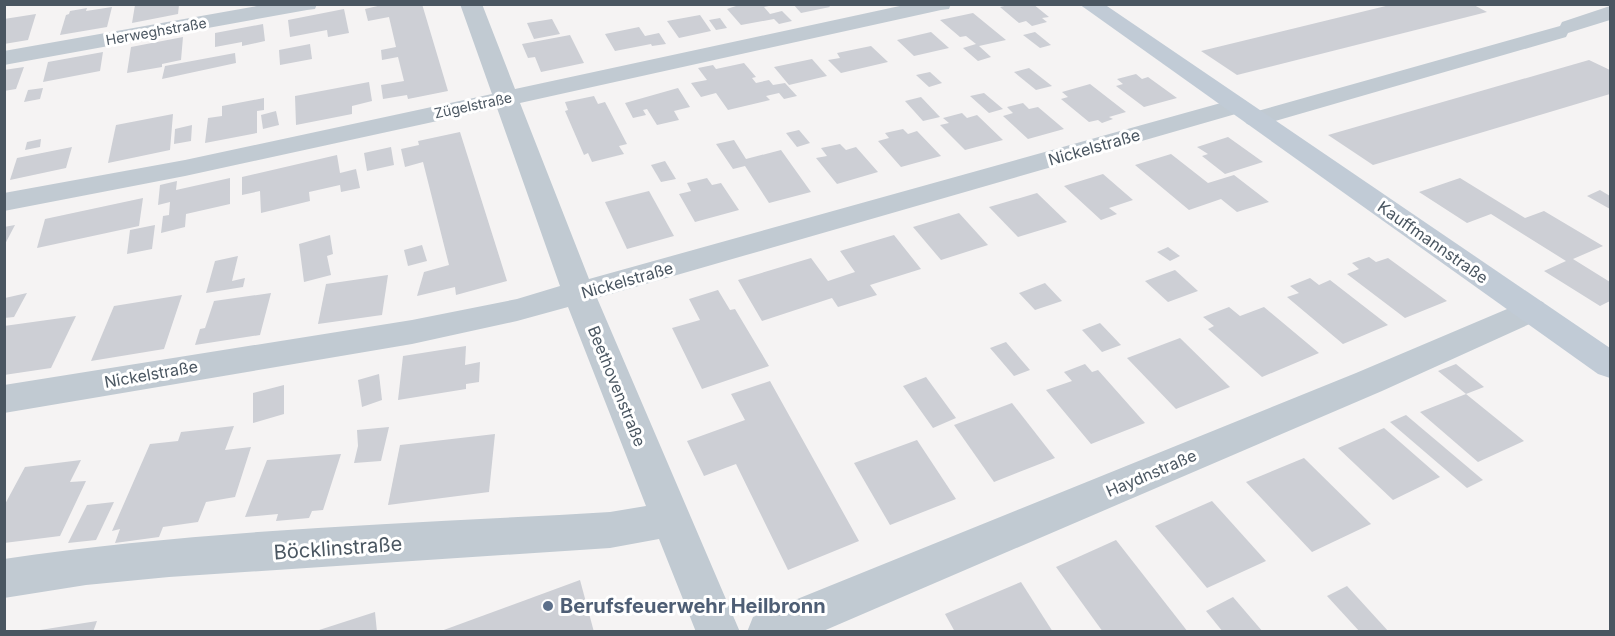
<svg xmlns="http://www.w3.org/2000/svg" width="1615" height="636" font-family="Inter,sans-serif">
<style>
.building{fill:#cdcfd5}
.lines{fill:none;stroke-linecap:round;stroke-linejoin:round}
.street{fill:#c1cad2;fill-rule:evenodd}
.secondary{fill:#c1cbd6;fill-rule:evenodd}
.service-dot{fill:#5c6f8a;stroke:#fff;stroke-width:2}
.labels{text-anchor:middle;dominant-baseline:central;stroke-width:6;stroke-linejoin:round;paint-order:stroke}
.far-street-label{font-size:14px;fill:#4a5661;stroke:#fff}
.street-label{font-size:16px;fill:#4a5661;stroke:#fff}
.near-street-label{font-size:20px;fill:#4a5661;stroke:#fff}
.near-service-label{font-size:20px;font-weight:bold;fill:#4e5e75;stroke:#fff;text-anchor:start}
</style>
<rect width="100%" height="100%" fill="#f5f3f3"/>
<g class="building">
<path d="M386,4H422L448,91L408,99L407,95L383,99L381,85L404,81L398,57L382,60L381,50L396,47L389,17L368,21L365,9Z"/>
<path d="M742,4H767L769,6L764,7L770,14L782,11L792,21L779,24L774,19L741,25L727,9Z"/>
<path d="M793,4H828L830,7L801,13Z"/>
<path d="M1013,4H1033L1049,17L1042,18L1047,22L1032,26L1026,21L1019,23L1000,7Z"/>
<path d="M1394,4H1472L1487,12L1237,75L1201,51Z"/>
<path d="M135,5H179L178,14L132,23Z"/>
<path d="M112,7L107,27L60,35L66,15L69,14L70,11L87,8L86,11Z"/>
<path d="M344,9L349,33L328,37L327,30L290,37L288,20Z"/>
<path d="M973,13L1006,40L979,46L991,57L978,61L963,48L976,44L966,36L960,37L940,20Z"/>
<path d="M36,14L28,40L4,44V19Z"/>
<path d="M700,15L711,31L679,38L667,21Z"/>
<path d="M720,18L727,28L716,30L709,20Z"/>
<path d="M552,19L560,34L534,39L527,23Z"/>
<path d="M263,24L265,41L242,46V42L215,47V33Z"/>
<path d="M639,27L645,36L659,33L666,44L652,46L651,44L615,51L605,34Z"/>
<path d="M931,32L949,48L914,56L897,40Z"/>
<path d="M1035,32L1051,45L1040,48L1023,35Z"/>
<path d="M570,35L584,63L541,72L535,57L528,58L522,44Z"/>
<path d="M183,37L181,60L162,64V67L127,73L131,47Z"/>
<path d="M310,44L312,59L280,65L279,50Z"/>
<path d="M871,46L888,62L841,73L828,60L840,58L837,53Z"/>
<path d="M103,52L100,71L43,82L48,62Z"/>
<path d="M235,53L236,63L162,79L165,66Z"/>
<path d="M812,59L827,76L789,85L774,67Z"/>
<path d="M1589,60L1610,70V94L1373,165L1328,135Z"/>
<path d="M744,63L756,77L752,78L756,83L769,80L773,85L785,83L797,96L784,99L779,93L766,96L770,100L728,110L716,93L701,97L691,83L707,80L698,68L713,65L716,69Z"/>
<path d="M24,67L16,89L4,91V70Z"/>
<path d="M1029,68L1052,86L1036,90L1014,72Z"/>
<path d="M930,72L942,83L929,87L916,75Z"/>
<path d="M1136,74L1142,79L1148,77L1177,98L1144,107L1116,86L1123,84L1117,79Z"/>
<path d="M369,82L372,101L352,106V114L296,125L295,96Z"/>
<path d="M1090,84L1126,112L1109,117L1113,119L1102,123L1098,120L1089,122L1061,99L1068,97L1062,92Z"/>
<path d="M43,88L40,99L24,102L28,90Z"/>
<path d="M678,88L690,107L674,111L679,120L657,125L647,109L643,110L646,115L633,118L625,103Z"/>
<path d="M984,93L1003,109L989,113L970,96Z"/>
<path d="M594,96L598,104L605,102L627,144L619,146L624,154L592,162L588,153L584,155L565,111L568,110L565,102Z"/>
<path d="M921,97L940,117L923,121L905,101Z"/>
<path d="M264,98V110L257,111V133L205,143L208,118L222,116V106Z"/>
<path d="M1023,103L1029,109L1038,107L1064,129L1028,139L1003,116L1013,113L1007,107Z"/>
<path d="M276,111L279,125L263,129L261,115Z"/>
<path d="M962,113L967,118L977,115L1003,140L965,150L940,125L949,123L943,118Z"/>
<path d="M173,114L170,150L108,163L116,125Z"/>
<path d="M192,125L191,141L174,144L175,129Z"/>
<path d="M903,129L908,134L917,131L941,156L901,167L878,141L889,138L885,133Z"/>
<path d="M799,130L810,143L797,147L786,133Z"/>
<path d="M460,132L507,281L456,295L455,287L417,296L424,272L449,265L423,162L405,167L401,149L419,145L418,141Z"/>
<path d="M1228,137L1263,162L1225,174L1202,156L1208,154L1197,147Z"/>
<path d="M41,139L40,147L25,150L27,142Z"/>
<path d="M734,140L746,159L781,150L811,192L769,203L745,166L733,169L716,144Z"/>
<path d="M840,144L846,150L856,147L878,172L837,184L816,158L827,156L821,148Z"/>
<path d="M72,147L66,168L10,180L17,158Z"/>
<path d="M391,147L394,165L367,171L364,153Z"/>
<path d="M1171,154L1208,183L1234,175L1269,202L1237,212L1221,199L1189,210L1135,165Z"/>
<path d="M337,155L340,173L356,169L360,188L341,192L340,185L309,192L310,201L261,213L260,191L242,195V177Z"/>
<path d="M665,161L676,179L661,182L651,165Z"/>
<path d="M1103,174L1133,200L1109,208L1117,214L1101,220L1064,186Z"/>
<path d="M230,178V204L186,214L185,227L161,233L163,216L169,215L170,202L158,205L160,185L177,181L176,190Z"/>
<path d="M707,178L712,185L721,183L739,210L695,222L679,194L691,191L687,183Z"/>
<path d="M1460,178L1525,218L1544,211L1603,246L1573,259L1610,282V301L1600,306L1544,271L1566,261L1491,214L1467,223L1419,192Z"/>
<path d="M1600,190L1610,196V209L1587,196Z"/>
<path d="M649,191L674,236L627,249L605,202Z"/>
<path d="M1037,193L1067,222L1018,237L989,207Z"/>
<path d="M143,198L139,226L37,248L45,219Z"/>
<path d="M959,213L988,245L941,260L913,227Z"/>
<path d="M15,225L4,246V227Z"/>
<path d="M155,225L152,249L127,254L130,230Z"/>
<path d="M330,235L333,254L327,256L331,275L304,282L299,244Z"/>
<path d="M894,235L921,269L870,285L877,295L838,307L832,298L762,321L738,280L811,258L828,281L855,272L840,251Z"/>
<path d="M422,245L427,261L408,266L404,250Z"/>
<path d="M1168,247L1180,256L1170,261L1157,252Z"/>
<path d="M238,256L232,281L245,278L243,287L206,293L215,261Z"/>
<path d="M1369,257L1376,262L1388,258L1447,301L1405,318L1347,274L1359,269L1352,263Z"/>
<path d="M1175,270L1198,291L1168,302L1145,281Z"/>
<path d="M388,275L382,315L318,324L326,284Z"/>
<path d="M1310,278L1319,285L1330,280L1388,325L1343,344L1287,297L1299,293L1290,286Z"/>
<path d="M1045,283L1062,301L1035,310L1019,293Z"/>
<path d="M718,290L730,310L735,309L769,366L702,389L672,328L700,320L689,299Z"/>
<path d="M27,293L14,317L4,318L5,298Z"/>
<path d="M271,293L260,335L195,345L200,329L205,328L214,301Z"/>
<path d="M182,295L164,349L91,361L114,306Z"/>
<path d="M1229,307L1240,316L1264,307L1319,353L1262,377L1208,329L1214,326L1203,317Z"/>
<path d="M76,316L51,368L4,375V326Z"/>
<path d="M1100,323L1121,345L1102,352L1082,330Z"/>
<path d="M1180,338L1230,387L1176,409L1127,358Z"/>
<path d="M1006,342L1030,370L1014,376L990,348Z"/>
<path d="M466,346L465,365L480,362L479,382L466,384V389L398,400L403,356Z"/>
<path d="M1085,364L1092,372L1098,370L1145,423L1091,444L1046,390L1072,381L1064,372Z"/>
<path d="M1456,364L1484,387L1466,394L1438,371Z"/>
<path d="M379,374L382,400L362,407L358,380Z"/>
<path d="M926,377L956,418L933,428L903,386Z"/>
<path d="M770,381L859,541L788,570L736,464L704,476L687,441L745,420L731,394Z"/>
<path d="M284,385V414L253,423V393Z"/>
<path d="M1466,394L1524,441L1478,462L1420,412Z"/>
<path d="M1012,403L1055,458L994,482L954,425Z"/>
<path d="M1406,415L1483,480L1467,488L1390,422Z"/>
<path d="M234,426L225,450L251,447L235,497L206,502L198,522L163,527L159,537L115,543L120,529L112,531L150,444L178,441L181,432Z"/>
<path d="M389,427L381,461L354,463L358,446L357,430Z"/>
<path d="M1384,428L1440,477L1393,500L1338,448Z"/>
<path d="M495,434L489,492L388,505L400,445Z"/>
<path d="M917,440L956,499L890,525L854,463Z"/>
<path d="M341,454L323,510L312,511L309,518L276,521L278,514L245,517L267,460Z"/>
<path d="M1304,458L1371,524L1312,552L1246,482Z"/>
<path d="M81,460L70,482L86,481L60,536L4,543V506L25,467Z"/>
<path d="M1212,501L1266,561L1207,588L1155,526Z"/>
<path d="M114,502L96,540L68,543L87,505Z"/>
<path d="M1116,540L1188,632H1103L1056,567Z"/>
<path d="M580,580L594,632H441V631Z"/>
<path d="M1021,582L1053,632H955L945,614Z"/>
<path d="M1347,586L1389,632H1360L1327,596Z"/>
<path d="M1233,597L1263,632H1223L1206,611Z"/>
<path d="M375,612L377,632H316V631Z"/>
<path d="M97,621L93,632H40V630Z"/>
</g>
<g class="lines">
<g class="street">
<path d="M268,4H317L315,9L307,10L4,65V51Z"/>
<path d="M460,4H482L515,89L909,4H951L949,9L941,10L520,103L589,279L1228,101L1237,98L1246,101L1250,106L1246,111L597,298L740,632H696L659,539L610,548L169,577L86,585L4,598V559C203,529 409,524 610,512L646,506L568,307L517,321L412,344L4,413V385L412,320L517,299L560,286L497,108L185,176L4,211V193L185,160L492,94Z"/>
<path d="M1610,6V20L1568,33L1566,37L1265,124L1256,127L1247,124L1243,119L1247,114L1560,26L1562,22Z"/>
<path d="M1531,299L1543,302L1547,310L1543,318L1382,391L821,632H747L753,617L1356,373Z"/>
</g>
<path class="secondary" d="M1079,4H1104L1610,348V378L1598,374Z"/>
</g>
<circle class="service-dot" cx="548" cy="606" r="6"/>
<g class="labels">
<g class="far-street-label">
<text transform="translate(156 31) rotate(-10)">Herweghstraße</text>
<text transform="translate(473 105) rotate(-12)">Zügelstraße</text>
</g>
<g class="street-label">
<text transform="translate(1094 147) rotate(-16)">Nickelstraße</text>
<text transform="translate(1433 242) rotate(35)">Kauffmannstraße</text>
<text transform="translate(627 280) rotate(-16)">Nickelstraße</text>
<text transform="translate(151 374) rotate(-10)">Nickelstraße</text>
<text transform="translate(617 386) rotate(68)">Beethovenstraße</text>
<text transform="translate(1151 473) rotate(-23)">Haydnstraße</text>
</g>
<g class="near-street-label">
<text transform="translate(338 548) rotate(-4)">Böcklinstraße</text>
</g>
<g class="near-service-label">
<text x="560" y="606">Berufsfeuerwehr Heilbronn</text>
</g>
</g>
<rect width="1615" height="636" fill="none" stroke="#4a5661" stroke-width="12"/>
</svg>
